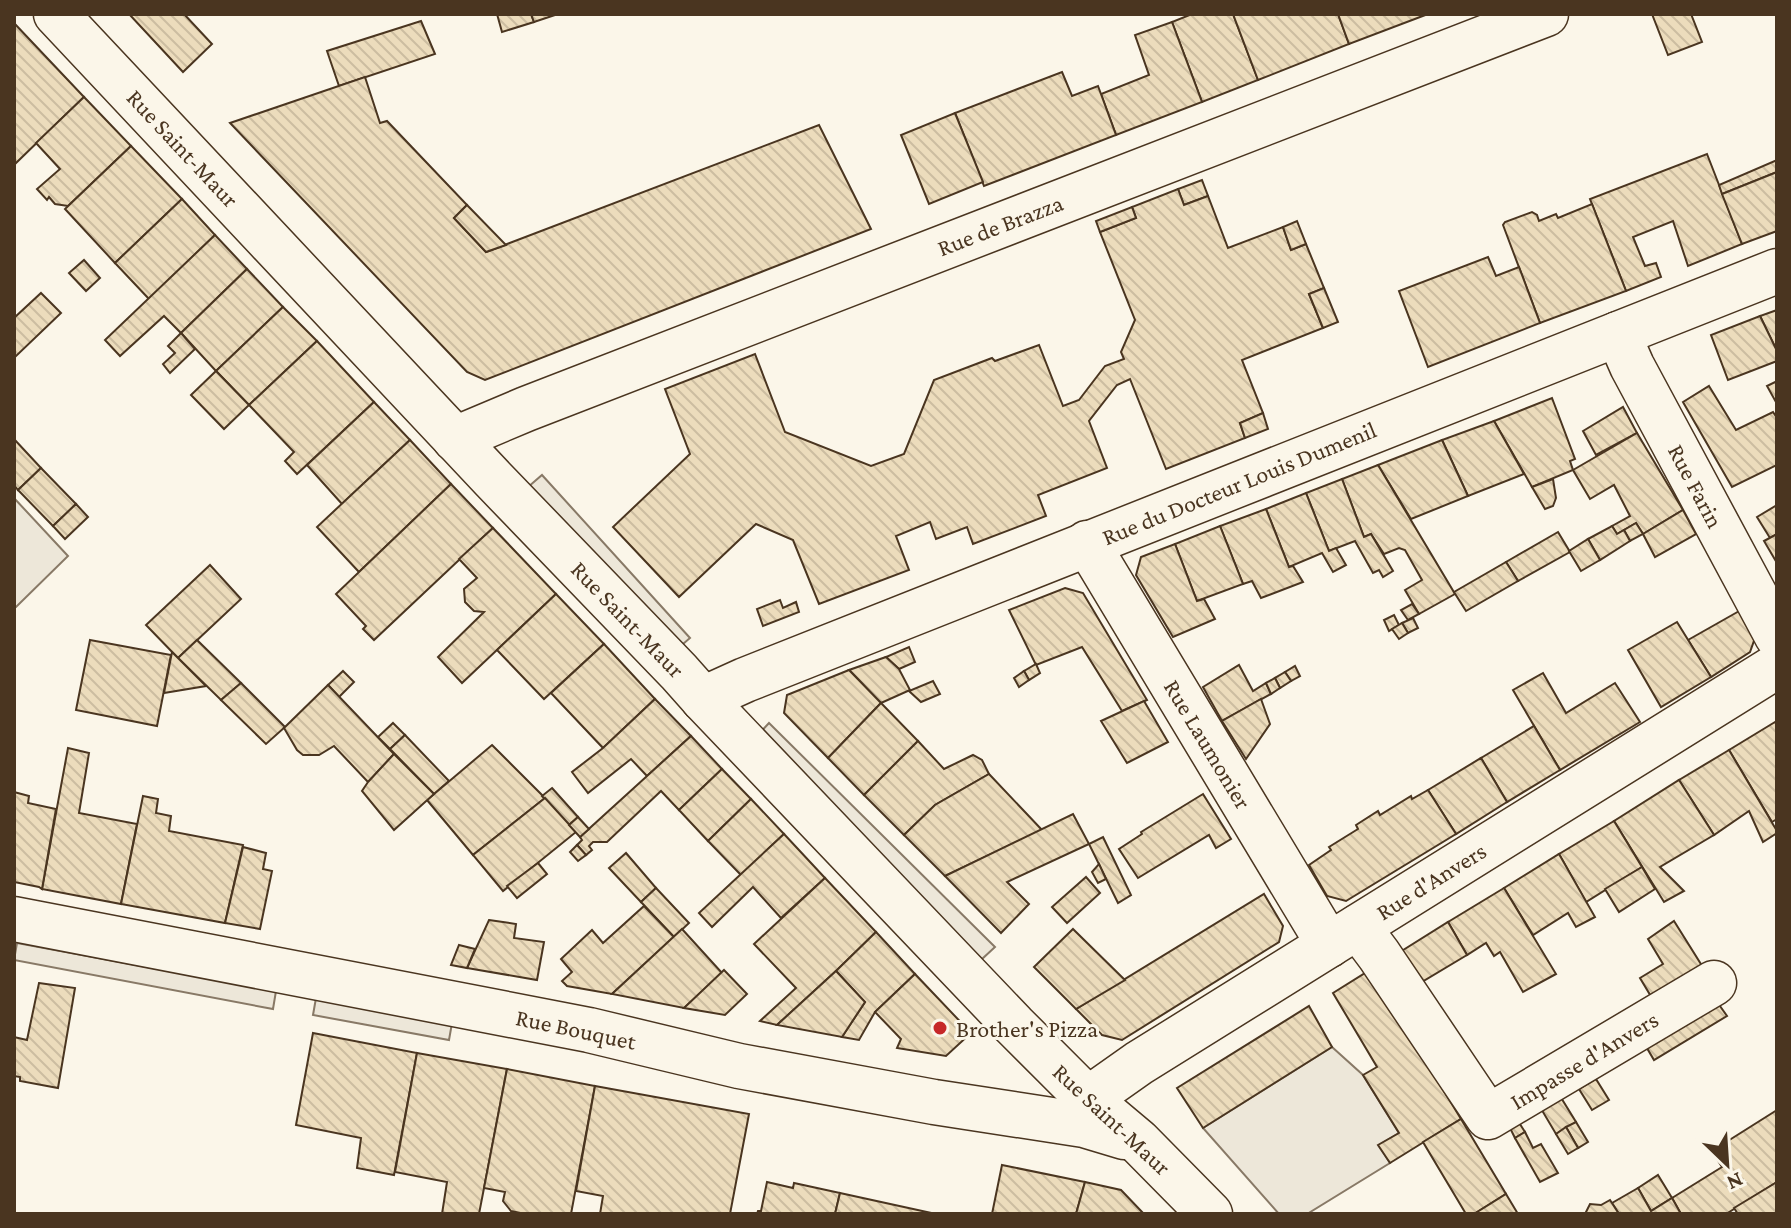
<svg xmlns="http://www.w3.org/2000/svg" width="1791" height="1228" font-family="'Crimson Pro',serif">
<style>
.parking{fill:#ede7d9;stroke:#887966;stroke-width:2}
.building{fill:url(#building-back-hatch);stroke:#4a3520;stroke-width:2}
.lines{fill:none;stroke-linecap:round;stroke-linejoin:round}
.minor-casing{stroke:#4a3520;stroke-width:47}
.minor{stroke:#fbf6e9;stroke-width:44}
.poi-dot{fill:#c62828;stroke:#fbf6e9;stroke-width:3}
.labels{text-anchor:middle;dominant-baseline:central;stroke-width:6;stroke-linejoin:round;paint-order:stroke}
.street-label{font-size:24px;fill:#4a3520;stroke:#fbf6e9}
.poi-label{font-size:24px;fill:#4a3520;stroke:#fbf6e9;text-anchor:start}
</style>
<defs>
<pattern id="building-back-hatch" width="6" height="6" patternUnits="userSpaceOnUse" patternTransform="scale(2)"><rect width="6" height="6" fill="#ecdcbc"/><path d="M-1 5l2 2M0 0l6 6M5-1l2 2" fill="none" stroke="#ccbda1"/></pattern>
</defs>
<rect width="100%" height="100%" fill="#fbf6e9"/>
<g class="parking">
<path d="M542,475L690,638L676,650L528,487Z"/>
<path d="M14,498L68,556L16,607H14Z"/>
<path d="M769,723L995,947L982,959L757,736Z"/>
<path d="M17,943L276,991L273,1009L14,960Z"/>
<path d="M316,998L452,1023L449,1040L313,1015Z"/>
<path d="M1332,1047L1363,1075L1399,1133L1379,1145L1390,1163L1307,1214H1279L1203,1128Z"/>
</g>
<g class="building">
<path d="M129,14H184L212,44L183,72Z"/>
<path d="M497,14H531L534,22L502,32Z"/>
<path d="M531,14H558L534,22Z"/>
<path d="M1192,14H1233L1258,80L1202,102L1172,22Z"/>
<path d="M1233,14H1338L1349,44L1258,80Z"/>
<path d="M1338,14H1428L1349,44Z"/>
<path d="M1652,14H1691L1702,42L1668,55Z"/>
<path d="M421,21L435,54L339,86L327,51Z"/>
<path d="M1172,22L1202,102L1116,135L1101,94L1149,75L1135,35Z"/>
<path d="M14,23L84,97L16,163L14,161Z"/>
<path d="M1062,72L1072,96L1098,86L1116,135L984,186L955,113Z"/>
<path d="M365,77L380,123L387,121L467,205L454,218L486,252L819,125L871,229L485,380L467,372L230,123Z"/>
<path d="M84,97L131,146L68,206L55,204L49,197L47,200L37,189L60,169L36,143Z"/>
<path d="M955,113L983,182L929,204L901,135Z"/>
<path d="M131,146L182,199L115,263L65,209Z"/>
<path d="M1707,154L1742,244L1688,266L1673,221L1633,237L1645,266L1656,263L1661,277L1626,291L1590,199Z"/>
<path d="M1777,160V172L1722,194L1719,185Z"/>
<path d="M1777,172V231L1742,244L1722,194Z"/>
<path d="M1202,180L1208,196L1184,205L1178,189Z"/>
<path d="M1178,189L1184,205L1208,196L1228,248L1283,227L1291,250L1306,244L1324,288L1309,294L1323,328L1242,360L1263,413L1240,423L1245,438L1166,469L1130,379L1117,385L1089,421L1107,468L1038,495L1046,516L973,544L967,527L936,539L930,522L896,536L909,570L819,604L793,540L756,524L679,597L613,527L690,454L665,389L755,354L785,432L871,466L904,454L934,380L992,358L995,361L1039,345L1063,406L1079,400L1105,366L1124,359L1121,352L1135,320L1100,232L1136,218L1132,207Z"/>
<path d="M182,199L215,235L149,299L115,263Z"/>
<path d="M1592,204L1626,291L1540,323L1503,225L1505,222L1532,212L1537,215L1539,221L1556,214L1558,218Z"/>
<path d="M467,205L506,245L486,252L454,218Z"/>
<path d="M1132,207L1136,218L1100,232L1096,221Z"/>
<path d="M1297,221L1306,244L1291,250L1283,227Z"/>
<path d="M215,235L247,269L181,333L164,316L120,356L105,340Z"/>
<path d="M1488,257L1496,276L1519,267L1540,323L1428,367L1399,291Z"/>
<path d="M84,260L100,278L86,291L69,273Z"/>
<path d="M247,269L283,307L216,371L181,333Z"/>
<path d="M1324,288L1338,322L1323,328L1309,294Z"/>
<path d="M41,293L61,313L14,358V318Z"/>
<path d="M283,307L317,341L249,405L216,371Z"/>
<path d="M1777,310V351L1760,316Z"/>
<path d="M1760,316L1777,351V361L1728,380L1711,335Z"/>
<path d="M181,333L195,349L170,373L163,364L175,353L168,346Z"/>
<path d="M317,341L374,402L297,474L285,461L294,452L249,405Z"/>
<path d="M216,371L249,405L224,429L191,395Z"/>
<path d="M1777,381V404L1767,386Z"/>
<path d="M1709,386L1736,430L1773,412L1777,418V465L1732,487L1683,402Z"/>
<path d="M1552,398L1575,459L1570,461L1573,470L1532,487L1494,421Z"/>
<path d="M374,402L410,440L342,504L307,465Z"/>
<path d="M1623,407L1637,433L1596,455L1583,431Z"/>
<path d="M1263,413L1268,429L1245,438L1240,423Z"/>
<path d="M1494,421L1524,474L1468,496L1442,440Z"/>
<path d="M1637,433L1683,510L1643,534L1636,523L1617,534L1612,526L1630,516L1614,485L1590,499L1573,470Z"/>
<path d="M14,439L41,468L18,490L14,485Z"/>
<path d="M410,440L451,484L359,572L317,527Z"/>
<path d="M1442,440L1468,496L1411,519L1378,465Z"/>
<path d="M1378,465L1455,594L1419,614L1405,590L1422,580L1405,550L1399,548L1384,554L1371,534L1364,537L1342,479Z"/>
<path d="M41,468L76,504L53,526L18,490Z"/>
<path d="M1342,479L1364,537L1371,534L1393,571L1383,577L1379,570L1373,573L1355,541L1329,551L1306,493Z"/>
<path d="M1553,479L1556,498L1553,506L1545,509L1532,487Z"/>
<path d="M451,484L493,528L374,640L363,629L366,626L336,594Z"/>
<path d="M1306,493L1329,551L1336,548L1346,565L1333,572L1322,553L1289,567L1266,509Z"/>
<path d="M76,504L88,517L65,539L53,526Z"/>
<path d="M1777,505V534L1770,538L1757,517Z"/>
<path d="M1266,509L1289,567L1293,566L1303,582L1261,598L1252,581L1243,584L1220,526Z"/>
<path d="M1683,510L1696,534L1655,557L1643,534Z"/>
<path d="M1636,523L1643,534L1630,541L1624,530Z"/>
<path d="M1220,526L1243,584L1197,601L1175,544Z"/>
<path d="M1612,526L1617,534L1624,530L1630,541L1600,560L1588,539Z"/>
<path d="M493,528L556,594L462,683L438,657L484,612L474,611L465,602L464,589L477,578L459,559Z"/>
<path d="M1558,532L1570,552L1518,581L1506,562Z"/>
<path d="M1777,534V563L1764,541Z"/>
<path d="M1588,539L1600,560L1581,571L1569,551Z"/>
<path d="M1175,544L1197,601L1204,599L1215,619L1173,637L1136,575L1141,557Z"/>
<path d="M1506,562L1518,581L1466,611L1454,592Z"/>
<path d="M210,565L241,599L178,658L146,625Z"/>
<path d="M1065,588L1083,593L1147,700L1122,711L1082,647L1036,665L1009,610Z"/>
<path d="M556,594L604,644L544,699L497,650Z"/>
<path d="M780,600L783,608L796,602L799,612L763,626L757,609Z"/>
<path d="M1412,604L1419,614L1408,620L1401,610Z"/>
<path d="M1741,610L1756,635L1750,652L1711,677L1688,640Z"/>
<path d="M1394,615L1399,625L1389,631L1384,620Z"/>
<path d="M1413,618L1418,628L1408,633L1402,623Z"/>
<path d="M1677,622L1711,677L1661,707L1628,650Z"/>
<path d="M1402,623L1408,633L1399,639L1392,629Z"/>
<path d="M90,640L171,655L157,726L76,710Z"/>
<path d="M197,640L241,683L221,700L178,658Z"/>
<path d="M604,644L655,699L603,748L551,693Z"/>
<path d="M909,647L915,662L899,669L886,657Z"/>
<path d="M172,652L206,686L164,693Z"/>
<path d="M886,657L899,669L910,690L881,703L849,670Z"/>
<path d="M1036,664L1040,673L1029,680L1024,671Z"/>
<path d="M1239,665L1253,691L1266,683L1271,694L1222,721L1203,687Z"/>
<path d="M1295,666L1300,676L1291,681L1285,672Z"/>
<path d="M849,670L881,703L828,758L784,713L787,695Z"/>
<path d="M343,671L354,682L339,697L328,685Z"/>
<path d="M1024,671L1029,680L1019,687L1014,678Z"/>
<path d="M1285,672L1291,681L1280,688L1275,678Z"/>
<path d="M1543,673L1566,713L1615,683L1640,722L1560,770L1513,690Z"/>
<path d="M1275,678L1280,688L1271,694L1266,683Z"/>
<path d="M933,681L940,694L921,702L909,691Z"/>
<path d="M241,683L285,727L266,744L221,700Z"/>
<path d="M328,685L394,754L368,782L334,746L319,755H303L297,750L284,728Z"/>
<path d="M655,699L691,736L647,776L631,759L588,793L572,772L603,748Z"/>
<path d="M1261,699L1270,724L1246,759L1222,721Z"/>
<path d="M1144,701L1168,742L1127,763L1101,721Z"/>
<path d="M881,703L918,741L864,795L828,758Z"/>
<path d="M1775,722L1777,725V819L1772,822L1729,750Z"/>
<path d="M393,723L405,735L390,749L378,737Z"/>
<path d="M1534,726L1560,770L1507,802L1481,758Z"/>
<path d="M405,735L449,781L434,794L390,749Z"/>
<path d="M691,736L722,769L679,810L661,791L607,842H593L589,846L592,850L586,855L577,845L582,840L580,837Z"/>
<path d="M918,741L944,769L973,755L982,760L989,774L935,805L904,835L864,795Z"/>
<path d="M492,745L545,798L473,855L427,800Z"/>
<path d="M68,748L89,753L79,813L137,824L121,904L42,889Z"/>
<path d="M1729,750L1777,831V833L1763,842L1749,811L1714,835L1679,780Z"/>
<path d="M394,754L434,794L394,830L362,791L368,782Z"/>
<path d="M1481,758L1507,802L1456,834L1428,790Z"/>
<path d="M722,769L751,799L708,841L679,810Z"/>
<path d="M989,774L1042,830L945,876L904,835L935,805Z"/>
<path d="M1679,780L1714,835L1660,867L1684,891L1664,902L1614,821Z"/>
<path d="M552,788L578,817L569,825L542,796Z"/>
<path d="M1428,790L1456,834L1346,901L1327,896L1309,865L1331,850L1329,847L1358,829L1356,825L1378,811L1380,815L1411,796L1412,799Z"/>
<path d="M14,792L29,796L28,803L56,809L42,889L39,887L14,882Z"/>
<path d="M1203,794L1231,839L1216,848L1209,835L1138,878L1119,849L1142,834L1141,832Z"/>
<path d="M143,796L158,799L156,813L171,816L169,831L243,845L225,923L121,904Z"/>
<path d="M545,798L576,832L503,891L473,855Z"/>
<path d="M751,799L784,834L741,875L708,841Z"/>
<path d="M1073,814L1089,844L1007,882L1029,904L1001,933L945,876Z"/>
<path d="M578,817L589,829L580,837L569,825Z"/>
<path d="M1614,821L1642,867L1586,902L1559,854Z"/>
<path d="M784,834L825,878L781,918L753,887L712,927L699,913Z"/>
<path d="M1103,837L1131,895L1118,903L1089,844Z"/>
<path d="M577,845L586,855L578,861L570,852Z"/>
<path d="M243,847L266,853L263,869L272,871L260,929L225,923Z"/>
<path d="M626,853L656,888L641,902L609,868Z"/>
<path d="M1559,854L1595,917L1576,927L1568,913L1533,935L1504,888Z"/>
<path d="M538,863L547,874L517,898L507,886Z"/>
<path d="M1099,864L1106,879L1098,883L1092,872Z"/>
<path d="M1642,867L1655,889L1619,912L1605,889Z"/>
<path d="M1086,877L1100,893L1067,923L1052,907Z"/>
<path d="M825,878L876,932L836,971L777,1025L760,1021L796,988L754,944Z"/>
<path d="M656,888L689,923L674,937L641,902Z"/>
<path d="M1504,888L1556,974L1523,992L1500,952L1494,956L1486,943L1467,955L1448,922Z"/>
<path d="M1264,894L1283,926L1279,942L1122,1040L1102,1035L1076,1009Z"/>
<path d="M644,906L674,937L612,994L567,986L562,981L572,972L561,959L592,930L603,943Z"/>
<path d="M489,920L516,924L514,938L544,942L537,980L467,968Z"/>
<path d="M1674,921L1709,977L1658,1008L1640,978L1663,964L1648,939Z"/>
<path d="M1448,922L1467,955L1410,989L1392,957Z"/>
<path d="M682,929L722,973L684,1008L612,994Z"/>
<path d="M1073,929L1125,980L1076,1009L1034,967Z"/>
<path d="M876,932L915,974L875,1012L859,1040L842,1037L865,1002L836,971Z"/>
<path d="M459,945L475,949L467,968L451,965Z"/>
<path d="M724,970L747,994L725,1015L684,1008Z"/>
<path d="M1370,970L1461,1119L1390,1163L1378,1145L1399,1133L1363,1075L1377,1067L1333,993Z"/>
<path d="M836,971L865,1002L842,1037L777,1025Z"/>
<path d="M915,974L971,1033L946,1056L897,1048L901,1039L875,1012Z"/>
<path d="M39,983L75,988L58,1088L20,1081V1077L14,1076V1037L27,1040Z"/>
<path d="M1715,999L1727,1016L1654,1060L1644,1043Z"/>
<path d="M1309,1006L1332,1047L1203,1128L1177,1088Z"/>
<path d="M313,1033L417,1053L394,1175L357,1168L361,1138L296,1125Z"/>
<path d="M417,1053L507,1069L479,1214H442L447,1182L395,1172Z"/>
<path d="M507,1069L595,1086L571,1214H525L511,1211L503,1201L505,1192L484,1188Z"/>
<path d="M1596,1079L1609,1100L1592,1110L1579,1089Z"/>
<path d="M595,1086L749,1114L730,1214H600L603,1196L576,1191Z"/>
<path d="M1560,1096L1576,1122L1556,1134L1540,1107Z"/>
<path d="M1777,1110V1182L1726,1214H1681L1672,1198L1722,1167L1712,1151Z"/>
<path d="M1461,1119L1506,1194L1474,1214H1466L1423,1142Z"/>
<path d="M1518,1121L1525,1132L1515,1138L1509,1126Z"/>
<path d="M1576,1122L1588,1142L1578,1148L1566,1127Z"/>
<path d="M1566,1127L1578,1148L1568,1154L1556,1134Z"/>
<path d="M1525,1132L1533,1148L1541,1144L1558,1173L1540,1182L1515,1138Z"/>
<path d="M1002,1165L1085,1182L1076,1214H992Z"/>
<path d="M1658,1175L1672,1198L1651,1211L1638,1188Z"/>
<path d="M767,1182L793,1188L794,1183L840,1193L835,1214H757L758,1211H761Z"/>
<path d="M1085,1182L1121,1190L1144,1214H1076Z"/>
<path d="M1777,1182V1214H1738L1734,1208Z"/>
<path d="M1638,1188L1651,1211L1672,1198L1681,1214H1619L1612,1203Z"/>
<path d="M840,1193L936,1214H835Z"/>
<path d="M1506,1194L1518,1214H1474Z"/>
<path d="M1610,1200L1619,1214H1585L1590,1204L1601,1205Z"/>
</g>
<g class="lines">
<defs>
<g id="minor">
<path d="M56,14L493,479L679,672L703,699L1014,1025L1088,1099L1138,1141L1210,1214"/>
<path d="M1618,334L1632,366L1777,636"/>
<path d="M455,439L526,409L1546,14"/>
<path d="M1087,543L1329,945"/>
<path d="M703,699L745,680L1777,271"/>
<path d="M14,919L589,1030L739,1066L934,1102L1084,1125L1124,1137"/>
<path d="M1358,927L1379,955L1488,1117L1714,983"/>
<path d="M1088,1099L1139,1063L1777,666"/>
</g>
</defs>
<use href="#minor" class="minor-casing"/>
<use href="#minor" class="minor"/>
</g>
<circle class="poi-dot" cx="940" cy="1028" r="8"/>
<g class="labels">
<g class="street-label">
<text transform="translate(183 148) rotate(47)">Rue Saint-Maur</text>
<text transform="translate(1000 225) rotate(-21)">Rue de Brazza</text>
<text transform="translate(1239 483) rotate(-22)">Rue du Docteur Louis Dumenil</text>
<text transform="translate(1696 486) rotate(62)">Rue Farin</text>
<text transform="translate(628 619) rotate(46)">Rue Saint-Maur</text>
<text transform="translate(1208 744) rotate(59)">Rue Laumonier</text>
<text transform="translate(1431 881) rotate(-32)">Rue d'Anvers</text>
<text transform="translate(576 1029) rotate(12)">Rue Bouquet</text>
<text transform="translate(1584 1060) rotate(-31)">Impasse d'Anvers</text>
<text transform="translate(1112 1119) rotate(43)">Rue Saint-Maur</text>
</g>
<g class="poi-label">
<text x="956" y="1028">Brother's Pizza</text>
</g>
</g>
<rect width="1791" height="1228" fill="none" stroke="#4a3520" stroke-width="32"/>
<g transform="translate(1727 1164) rotate(155)" stroke="#fbf6e9" stroke-width="6" paint-order="stroke">
<path d="M0-6L14 30L0 20L-14 30Z" fill="#4a3520"/>
<text y="-12" font-size="22" font-weight="bold" text-anchor="middle" fill="#4a3520">N</text>
</g>
</svg>
